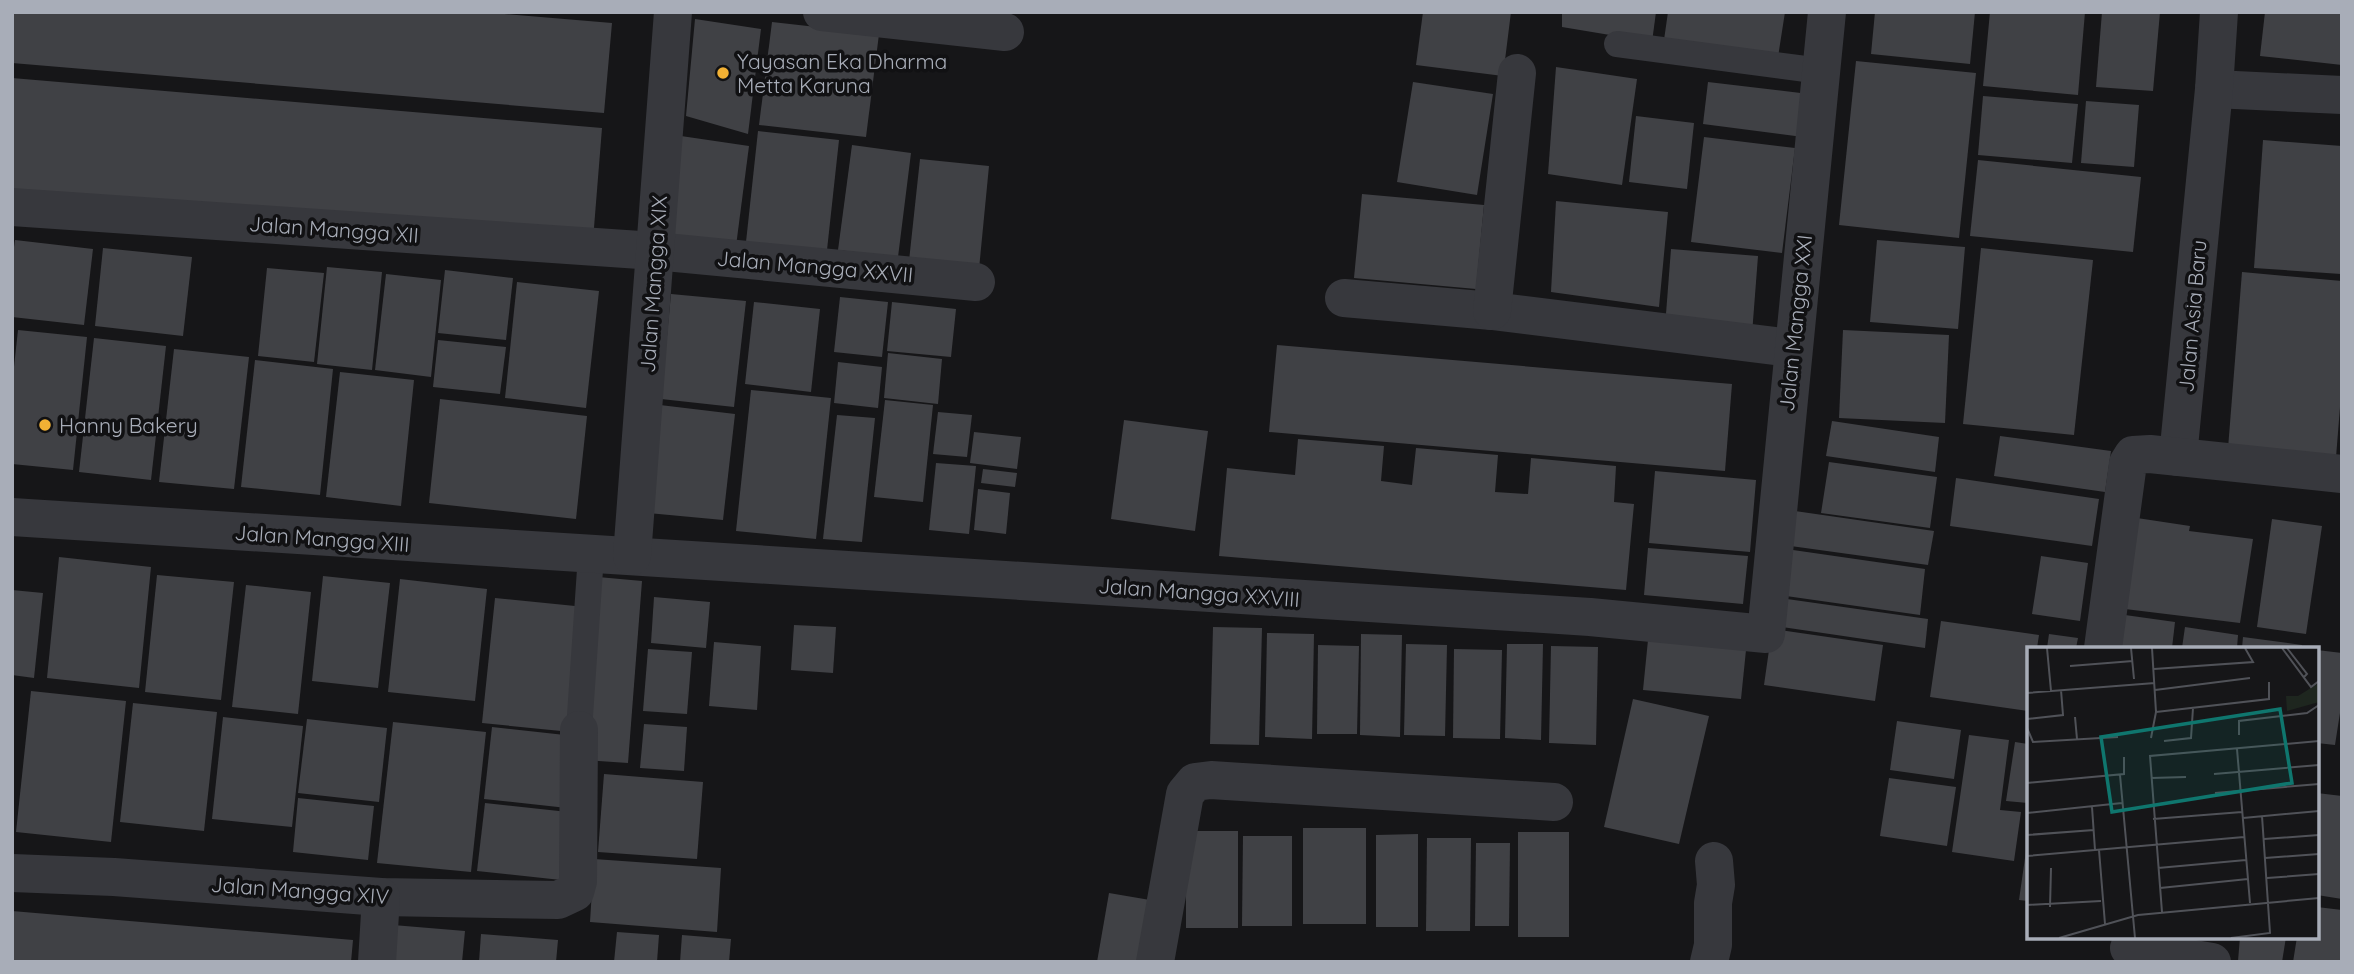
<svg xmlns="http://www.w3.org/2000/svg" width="2354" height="974" font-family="Quicksand,sans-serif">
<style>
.building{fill:#404145}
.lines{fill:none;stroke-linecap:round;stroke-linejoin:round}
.lane{stroke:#37383d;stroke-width:26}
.street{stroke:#37383d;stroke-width:38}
.poi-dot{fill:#f2b134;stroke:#111113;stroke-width:2.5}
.labels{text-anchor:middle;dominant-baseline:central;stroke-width:7;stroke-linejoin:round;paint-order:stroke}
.poi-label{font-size:21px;fill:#a8adb8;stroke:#111113;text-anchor:start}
.street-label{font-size:21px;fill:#a8adb8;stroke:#111113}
.inset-road{fill:none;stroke:#505258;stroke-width:2}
.view{fill:#0f766e;fill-opacity:0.15;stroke:#0f766e;stroke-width:3.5}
.inset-edge{fill:none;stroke:#a8adb8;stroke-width:3.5}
</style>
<rect width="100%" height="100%" fill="#161618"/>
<g class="building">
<path d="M12,12H481L612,23L604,113L12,63Z"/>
<path d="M1423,12H1511L1503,76L1416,65Z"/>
<path d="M1562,12H1656L1652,42L1562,27Z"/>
<path d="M1668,12H1785L1778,57L1664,40Z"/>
<path d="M1875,12H1975L1970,64L1871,54Z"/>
<path d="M1990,12H2085L2078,95L1983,86Z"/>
<path d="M2102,12H2160L2153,91L2096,87Z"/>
<path d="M2265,12H2342V65L2260,56Z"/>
<path d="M695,19L761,29L748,134L686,116Z"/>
<path d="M772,22L879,34L866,137L759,125Z"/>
<path d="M1856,61L1976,73L1959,238L1839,225Z"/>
<path d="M1556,67L1637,79L1622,185L1548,174Z"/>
<path d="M12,78L602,128L593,240L12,191Z"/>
<path d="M1413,82L1493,94L1477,195L1397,182Z"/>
<path d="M1708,82L1809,94L1803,137L1703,124Z"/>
<path d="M1983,96L2078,104L2072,163L1978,155Z"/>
<path d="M2086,101L2139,105L2134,167L2081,163Z"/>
<path d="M1636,116L1694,123L1687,189L1629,182Z"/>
<path d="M758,131L839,140L827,250L746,242Z"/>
<path d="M681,136L749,146L736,246L666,235Z"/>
<path d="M1704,137L1795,148L1782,253L1691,242Z"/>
<path d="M2263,140L2342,146L2341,274L2254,268Z"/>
<path d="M852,145L911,153L898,257L838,250Z"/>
<path d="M920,159L989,166L979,269L909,261Z"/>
<path d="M1978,160L2141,177L2133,252L1970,236Z"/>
<path d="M1362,194L1484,205L1476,289L1354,278Z"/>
<path d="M1556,201L1668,212L1659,307L1551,292Z"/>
<path d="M15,240L93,249L84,325L12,317V261Z"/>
<path d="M1877,240L1965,247L1958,329L1870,322Z"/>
<path d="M103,248L192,257L183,336L95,326Z"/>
<path d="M1981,248L2093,260L2074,435L1963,424Z"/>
<path d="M1671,249L1758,256L1752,334L1665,327Z"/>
<path d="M327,267L382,272L372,370L317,364Z"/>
<path d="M267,268L324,273L314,362L258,356Z"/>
<path d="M445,270L513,278L506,340L438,333Z"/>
<path d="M2242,272L2342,281V382L2335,470L2227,461Z"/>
<path d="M386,274L441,280L431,377L375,370Z"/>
<path d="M517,282L599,291L586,408L505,398Z"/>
<path d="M671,294L746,301L734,407L661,399Z"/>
<path d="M840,297L888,302L882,357L834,352Z"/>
<path d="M754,302L820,309L811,392L745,384Z"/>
<path d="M892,302L956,309L951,357L887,351Z"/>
<path d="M18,330L87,337L73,470L12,464V385Z"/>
<path d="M1843,330L1949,335L1945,423L1839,418Z"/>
<path d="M94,338L166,346L151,480L79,472Z"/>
<path d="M438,340L506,347L500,394L433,387Z"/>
<path d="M1277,345L1732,384L1725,471L1269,432Z"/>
<path d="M174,349L249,357L234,489L159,482Z"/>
<path d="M888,353L942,359L938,404L884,398Z"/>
<path d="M255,360L333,369L320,495L241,487Z"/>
<path d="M838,362L882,367L878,408L834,403Z"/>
<path d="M340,372L414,380L401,506L326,497Z"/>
<path d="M751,390L831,398L816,539L736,531Z"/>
<path d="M440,399L587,416L576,519L429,503Z"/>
<path d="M885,400L933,405L923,502L874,497Z"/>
<path d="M660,405L735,414L723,520L648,513Z"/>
<path d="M938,412L972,415L967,457L933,454Z"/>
<path d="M837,415L875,418L862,542L823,539Z"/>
<path d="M1124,420L1208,431L1195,531L1111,519Z"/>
<path d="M1832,421L1939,437L1935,472L1826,456Z"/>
<path d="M974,432L1021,437L1017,469L970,463Z"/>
<path d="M2000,436L2111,451L2105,492L1994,476Z"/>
<path d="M1298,439L1384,446L1381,481L1412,485L1416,448L1498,455L1495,492L1528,494L1531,458L1616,466L1614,502L1634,504L1626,590L1219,556L1227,468L1295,475Z"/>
<path d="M1829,462L1937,477L1930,528L1821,513Z"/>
<path d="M936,463L976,466L969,534L929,530Z"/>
<path d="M983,469L1017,473L1015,487L981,483Z"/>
<path d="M1655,471L1756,480L1750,552L1649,543Z"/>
<path d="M1956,478L2099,499L2092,546L1950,526Z"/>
<path d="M978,489L1010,493L1006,534L974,530Z"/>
<path d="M1781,509L1934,531L1928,565L1777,544Z"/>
<path d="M2137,518L2190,526L2189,531L2253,539L2240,623L2125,609Z"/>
<path d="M2272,519L2322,526L2306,634L2257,627Z"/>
<path d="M1648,548L1748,556L1743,604L1644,595Z"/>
<path d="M1786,549L1925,569L1920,615L1779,595Z"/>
<path d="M2041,556L2088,563L2080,621L2032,614Z"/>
<path d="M59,557L151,567L139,688L47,678Z"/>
<path d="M157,575L234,582L221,700L145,692Z"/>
<path d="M323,576L390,583L378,688L312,681Z"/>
<path d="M598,577L642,581L628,763L584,760Z"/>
<path d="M400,579L487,589L475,701L388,692Z"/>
<path d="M246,585L311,592L298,714L232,707Z"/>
<path d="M12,590L43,593L34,678L12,675Z"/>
<path d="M654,597L710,602L706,648L651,643Z"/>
<path d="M495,598L585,607L571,732L482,723Z"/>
<path d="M1787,599L1928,619L1925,648L1782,627Z"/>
<path d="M2125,615L2175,622L2172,648H2120Z"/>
<path d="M1941,621L2039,635L2037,648H2028V711L1930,697Z"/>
<path d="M794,625L836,627L833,673L791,670Z"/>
<path d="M1213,627L1262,628L1259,745L1210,744Z"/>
<path d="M2185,627L2238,635L2237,648H2182Z"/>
<path d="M1772,629L1883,645L1875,701L1764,685Z"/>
<path d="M1267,633L1314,634L1312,739L1265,737Z"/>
<path d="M1361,634L1402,635L1400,737L1360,735Z"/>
<path d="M2049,634L2078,638L2076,648H2047Z"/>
<path d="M2243,637L2302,645V648H2242Z"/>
<path d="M1648,640L1746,650L1741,699L1643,690Z"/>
<path d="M714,642L761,646L757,710L709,706Z"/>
<path d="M1406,644L1447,645L1445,736L1404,735Z"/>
<path d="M1507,644H1543L1541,740L1505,738Z"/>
<path d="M1318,645L1359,646L1357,734H1317Z"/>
<path d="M1551,646L1598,647L1596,745L1549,743Z"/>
<path d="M648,649L692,652L687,714L643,711Z"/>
<path d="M1454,649L1502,650L1500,739L1453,738Z"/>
<path d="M2317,650L2342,653V700L2335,745L2317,743Z"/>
<path d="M31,691L126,701L111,842L16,832Z"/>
<path d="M1633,699L1709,716L1679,844L1604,827Z"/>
<path d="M133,703L217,712L204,831L120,822Z"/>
<path d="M223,717L303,726L292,827L212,819Z"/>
<path d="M307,719L387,728L379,802L298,793Z"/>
<path d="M1897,721L1961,730L1954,779L1890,770Z"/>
<path d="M393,722L486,732L471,872L377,863Z"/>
<path d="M644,724L687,727L684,771L640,768Z"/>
<path d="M492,727L574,736L567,808L484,799Z"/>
<path d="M1969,735L2009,740L2000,810L2021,812L2014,861L1952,852Z"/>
<path d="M2015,742L2028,744V803L2006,801Z"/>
<path d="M604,774L703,782L697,859L598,852Z"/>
<path d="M1889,778L1956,787L1947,846L1880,836Z"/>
<path d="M2317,793L2342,796V899L2317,895Z"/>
<path d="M298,798L374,806L368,860L293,852Z"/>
<path d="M485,803L568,812L561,880L477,871Z"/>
<rect x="1303" y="828" width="63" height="96"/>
<rect x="1186" y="831" width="52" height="97"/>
<rect x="1518" y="832" width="51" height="105"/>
<path d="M1418,834V927H1376V835Z"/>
<path d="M1243,836H1292V926H1242Z"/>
<path d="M1427,838H1471L1470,931H1426Z"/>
<path d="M1476,843H1510L1509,926H1475Z"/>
<path d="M2027,844L2028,845V901L2019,900Z"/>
<path d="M594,859L721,868L717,932L590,922Z"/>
<path d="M1109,893L1150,900L1139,962H1097Z"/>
<path d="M2317,907L2342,910L2341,962H2293L2297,937H2317Z"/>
<path d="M12,911L353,940L351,962H12Z"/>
<path d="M393,925L465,931L462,962H391Z"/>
<path d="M617,932L659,935L657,962H614Z"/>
<path d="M481,934L558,940L556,962H479Z"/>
<path d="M682,935L731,939L729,962H680Z"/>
<path d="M2240,937H2286L2282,962L2238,961Z"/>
</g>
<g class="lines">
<g class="lane">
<path d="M1617,44L1821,71"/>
<path d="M579,730L591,555"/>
</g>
<g class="street">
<path d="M822,12L1005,32"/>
<path d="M2214,89L2342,95"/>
<path d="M12,207L655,251L976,282"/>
<path d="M1344,298L1492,311L1792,348"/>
<path d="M1492,311L1517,73"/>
<path d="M2178,457L2214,89L2219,12"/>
<path d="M12,517L1590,617L1766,634L1827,12"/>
<path d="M632,556L673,12"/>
<path d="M2103,648L2128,463L2133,455L2150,454L2342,474"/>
<path d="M12,873L114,877L381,897L558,900L575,892L578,881L579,730"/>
<path d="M2129,948L2212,962"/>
<path d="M377,962L381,897"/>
<path d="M1155,962L1185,794L1195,782L1211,780L1554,802"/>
<path d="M1709,962L1713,945V903L1716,885L1714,861"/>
</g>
</g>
<g class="poi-dot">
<circle cx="723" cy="73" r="7"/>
<circle cx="45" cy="425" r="7"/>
</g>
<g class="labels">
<g class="poi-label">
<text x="737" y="61">Yayasan Eka Dharma<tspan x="737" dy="24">Metta Karuna</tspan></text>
<text x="59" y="425">Hanny Bakery</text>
</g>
<g class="street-label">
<text transform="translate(334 229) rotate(4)">Jalan Mangga XII</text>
<text transform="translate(815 266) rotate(5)">Jalan Mangga XXVII</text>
<text transform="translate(653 284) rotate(-86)">Jalan Mangga XIX</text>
<text transform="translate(2192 316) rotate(-85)">Jalan Asia Baru</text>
<text transform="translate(1795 323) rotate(-84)">Jalan Mangga XXI</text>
<text transform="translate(322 538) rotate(4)">Jalan Mangga XIII</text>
<text transform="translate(1199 592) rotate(4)">Jalan Mangga XXVIII</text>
<text transform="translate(300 890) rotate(4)">Jalan Mangga XIV</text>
</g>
</g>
<g transform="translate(2027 647)">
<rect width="292" height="292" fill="#161618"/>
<path d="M292,36V55L260,64L259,49H271Z" fill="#1e261f"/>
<path class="inset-road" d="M20,1L24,44M104,1L107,32M255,1L284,40L292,34M260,1L280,27L277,30M43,19L106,14M127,22L226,15L218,1M128,43L223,31M0,46L128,36M129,65L242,52V35M48,70L50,92M0,72L36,68L34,43M0,81L6,95L91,90M212,88V74L280,66L292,58M124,91L129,65L125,1M137,94L164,91L166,61M210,102L223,256M187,127L292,118M93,128L108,291M124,131L159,130M0,136L97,127V110M188,146L292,137M65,160L68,203M0,166L95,156M216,171L292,164M126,172L215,165M0,188L67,183M237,192L292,188M72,203L78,277M0,209L217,190M238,211L292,207M131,221L219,213M240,231L292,227M133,241L221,232M0,258L74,254M23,260L24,221M135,265L123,109L292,94M32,291L111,268L292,251M204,291L243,286L235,169"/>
<path class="view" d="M253,62L265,136L85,165L74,90Z"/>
<rect width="292" height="292" class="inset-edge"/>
</g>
<rect width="2354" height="974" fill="none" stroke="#a8adb8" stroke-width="28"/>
</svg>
